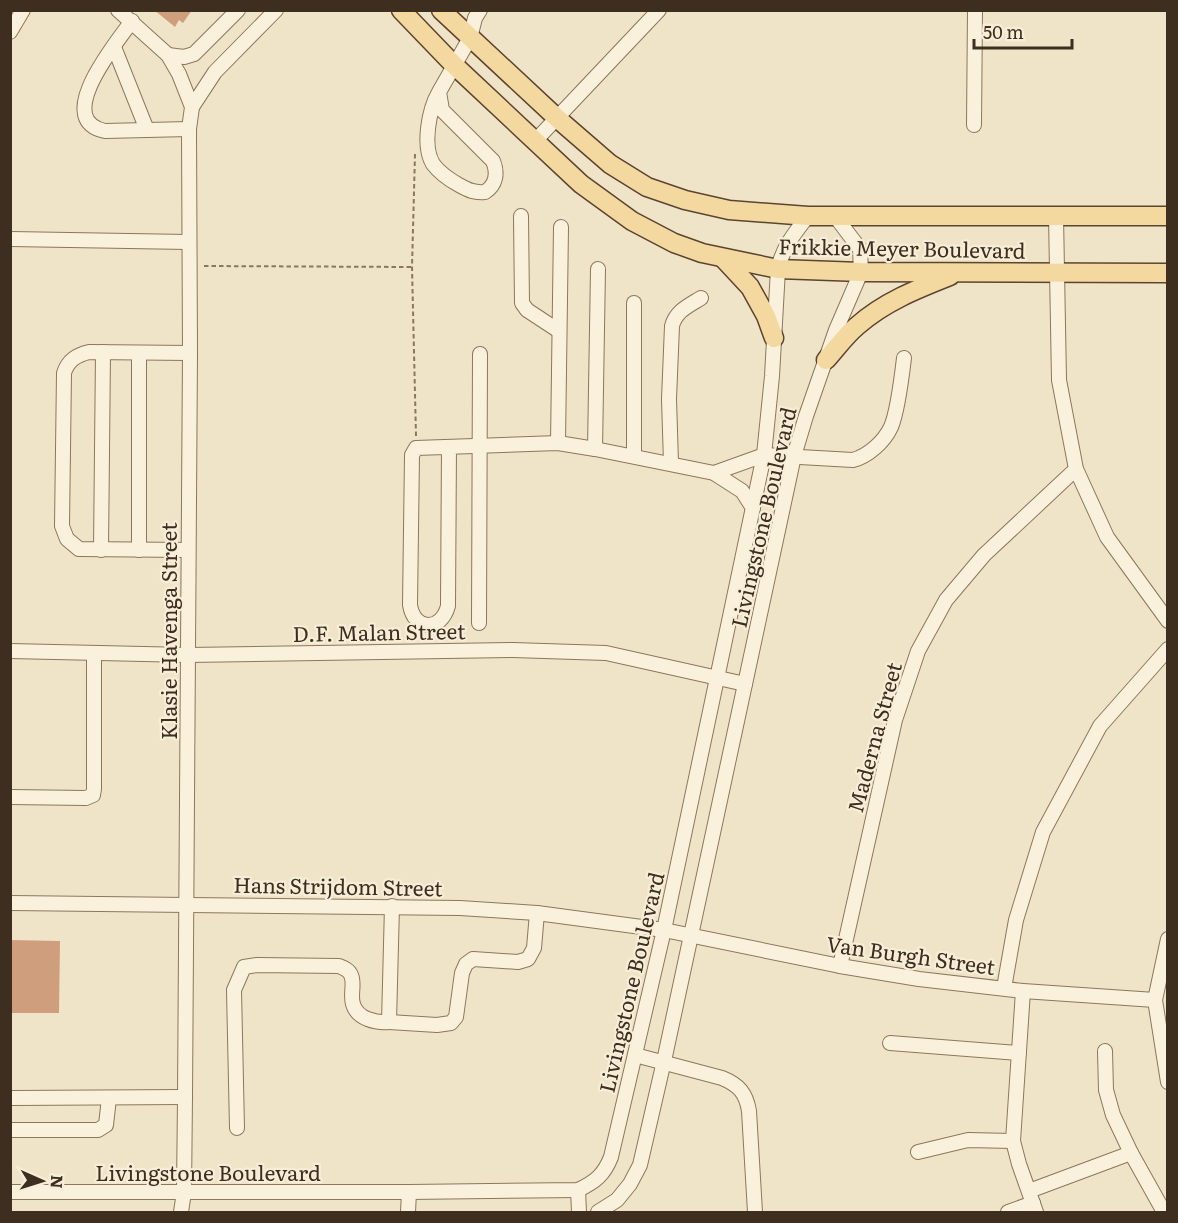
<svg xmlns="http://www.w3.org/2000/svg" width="1178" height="1223" font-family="Literata,serif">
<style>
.building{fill:#cf9f7d}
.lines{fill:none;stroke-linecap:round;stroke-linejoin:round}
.minor-casing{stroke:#8d765c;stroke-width:16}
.major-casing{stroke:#5b4430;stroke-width:21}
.path{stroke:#8d765c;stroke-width:2;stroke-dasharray:4.5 3;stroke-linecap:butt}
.minor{stroke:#faf1dc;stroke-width:14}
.major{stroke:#f3d9a0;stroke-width:18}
.labels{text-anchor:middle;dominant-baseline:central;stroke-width:4.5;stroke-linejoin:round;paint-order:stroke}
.street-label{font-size:21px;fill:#3d2e20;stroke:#f7eed8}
</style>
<rect width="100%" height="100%" fill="#f0e4c8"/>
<g class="building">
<path d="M154,10H192L183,23L179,20L175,27Z"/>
<path d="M10,940L60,941L59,1013H10Z"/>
</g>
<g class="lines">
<defs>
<g id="minor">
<path d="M118,10L168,55L179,74L192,107L189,129L190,353L185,1097L184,1192L181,1212"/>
<path d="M132,21C116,43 52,120 105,131L189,129"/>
<path d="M10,32L23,10"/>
<path d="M114,47L147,130"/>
<path d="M168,55L184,57L194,54L238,10"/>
<path d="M439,92C429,109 422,146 433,164C439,172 450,180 459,185C468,190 474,193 485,192C496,185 498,173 493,161L442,110L439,92L470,38L475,18L480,10"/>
<path d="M192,107L215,72L276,10"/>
<path d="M974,125L975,10"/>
<path d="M535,141L659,10"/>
<path d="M521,216L522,303L527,310L559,331"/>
<path d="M1056,216L1059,380L1076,469L1107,537L1168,621"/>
<path d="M10,239L188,242"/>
<path d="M558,443L561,227"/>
<path d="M449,447L448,606C441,632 414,631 410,605L412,455L416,448L558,443L595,449L714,473L742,491L753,508"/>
<path d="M595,449L598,269"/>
<path d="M634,456V303"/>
<path d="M671,463L669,399L672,326C676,311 688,306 701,298"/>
<path d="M714,473L764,455L853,460C868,456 884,442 891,427C897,413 902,375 904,358"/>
<path d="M101,550L103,352"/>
<path d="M139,550V353"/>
<path d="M188,550L79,549L67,539L62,526L64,373C68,360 77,355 89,352L190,353"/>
<path d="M479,623L480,354"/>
<path d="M10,651L188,655L513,650L606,653L745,684"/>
<path d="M10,797L86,798L93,795L94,789V653"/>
<path d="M10,903L460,908L537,913L664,930L840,966L919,979L1023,991L1155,1000"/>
<path d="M1168,939L1155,1000L1168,1082"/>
<path d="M840,966L895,720L918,651L946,600L984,555L1076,469"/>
<path d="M1004,988L1016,920L1043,832L1100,726L1168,649"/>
<path d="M1023,991L1013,1141L1019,1164L1036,1212"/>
<path d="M389,1022L437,1025L451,1023L456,1017L462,973L466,964L473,959L518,962L528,959L534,948L537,913"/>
<path d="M890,1043L1019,1053"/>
<path d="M635,1055L722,1078C739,1085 746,1093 749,1111L755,1212"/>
<path d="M10,1098L185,1097"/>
<path d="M237,1128L234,990L244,967L257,965L339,966C344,968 349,970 351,975C355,983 350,995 353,1004C357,1019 376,1023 389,1022L392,906"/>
<path d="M10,1130H98L106,1125L109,1098"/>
<path d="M918,1152L968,1140L1013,1141"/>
<path d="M1131,1153L1164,1212"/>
<path d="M578,1190L579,1212"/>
<path d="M1029,1191L1131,1153L1113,1115L1106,1090L1105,1051"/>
<path d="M10,1192H409L578,1190C595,1182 604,1175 611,1157L664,930L764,455L772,376L778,269C782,249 795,232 808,216"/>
<path d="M408,1212L409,1192"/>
<path d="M598,1212L617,1200L630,1184L640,1165L664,1061L794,456L806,416L836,330L861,272L860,249L835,216"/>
<path d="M1008,1212L1033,1203"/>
</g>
<g id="major">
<path d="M401,10L453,64L581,184L632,221L674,243L702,253L778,269L861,272L1168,273"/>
<path d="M441,10L558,119L610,164L647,187L685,200L729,210L808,216H1168"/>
<path d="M723,258L750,287L766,316L774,338"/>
<path d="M826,360C836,349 845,336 857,326C884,302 917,289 950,276"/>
</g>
</defs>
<use href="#minor" class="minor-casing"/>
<use href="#major" class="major-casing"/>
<g class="path">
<path d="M415,154L412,267L416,436"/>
<path d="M204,266L411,267"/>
</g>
<use href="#minor" class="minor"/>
<use href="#major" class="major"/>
</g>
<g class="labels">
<g class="street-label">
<text transform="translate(902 247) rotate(1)">Frikkie Meyer Boulevard</text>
<text transform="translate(762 517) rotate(-77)">Livingstone Boulevard</text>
<text transform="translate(167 631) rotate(-90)">Klasie Havenga Street</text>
<text transform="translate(379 631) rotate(-1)">D.F. Malan Street</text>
<text transform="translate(873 737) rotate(-75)">Maderna Street</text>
<text transform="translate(338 885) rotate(1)">Hans Strijdom Street</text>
<text transform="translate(911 954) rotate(8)">Van Burgh Street</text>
<text transform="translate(630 982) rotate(-77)">Livingstone Boulevard</text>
<text x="208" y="1171">Livingstone Boulevard</text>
</g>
</g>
<rect width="1178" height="1223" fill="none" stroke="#3d2e20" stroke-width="24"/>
<g transform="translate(42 1181) rotate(93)" stroke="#f7eed8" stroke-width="4.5" paint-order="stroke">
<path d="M0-4.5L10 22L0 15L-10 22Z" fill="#3d2e20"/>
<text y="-9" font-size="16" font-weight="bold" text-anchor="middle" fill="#3d2e20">N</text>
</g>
<path d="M974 39v9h98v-9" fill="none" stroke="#3d2e20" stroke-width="3"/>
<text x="983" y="39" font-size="18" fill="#3d2e20" stroke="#f7eed8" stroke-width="4.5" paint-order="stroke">50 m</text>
</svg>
